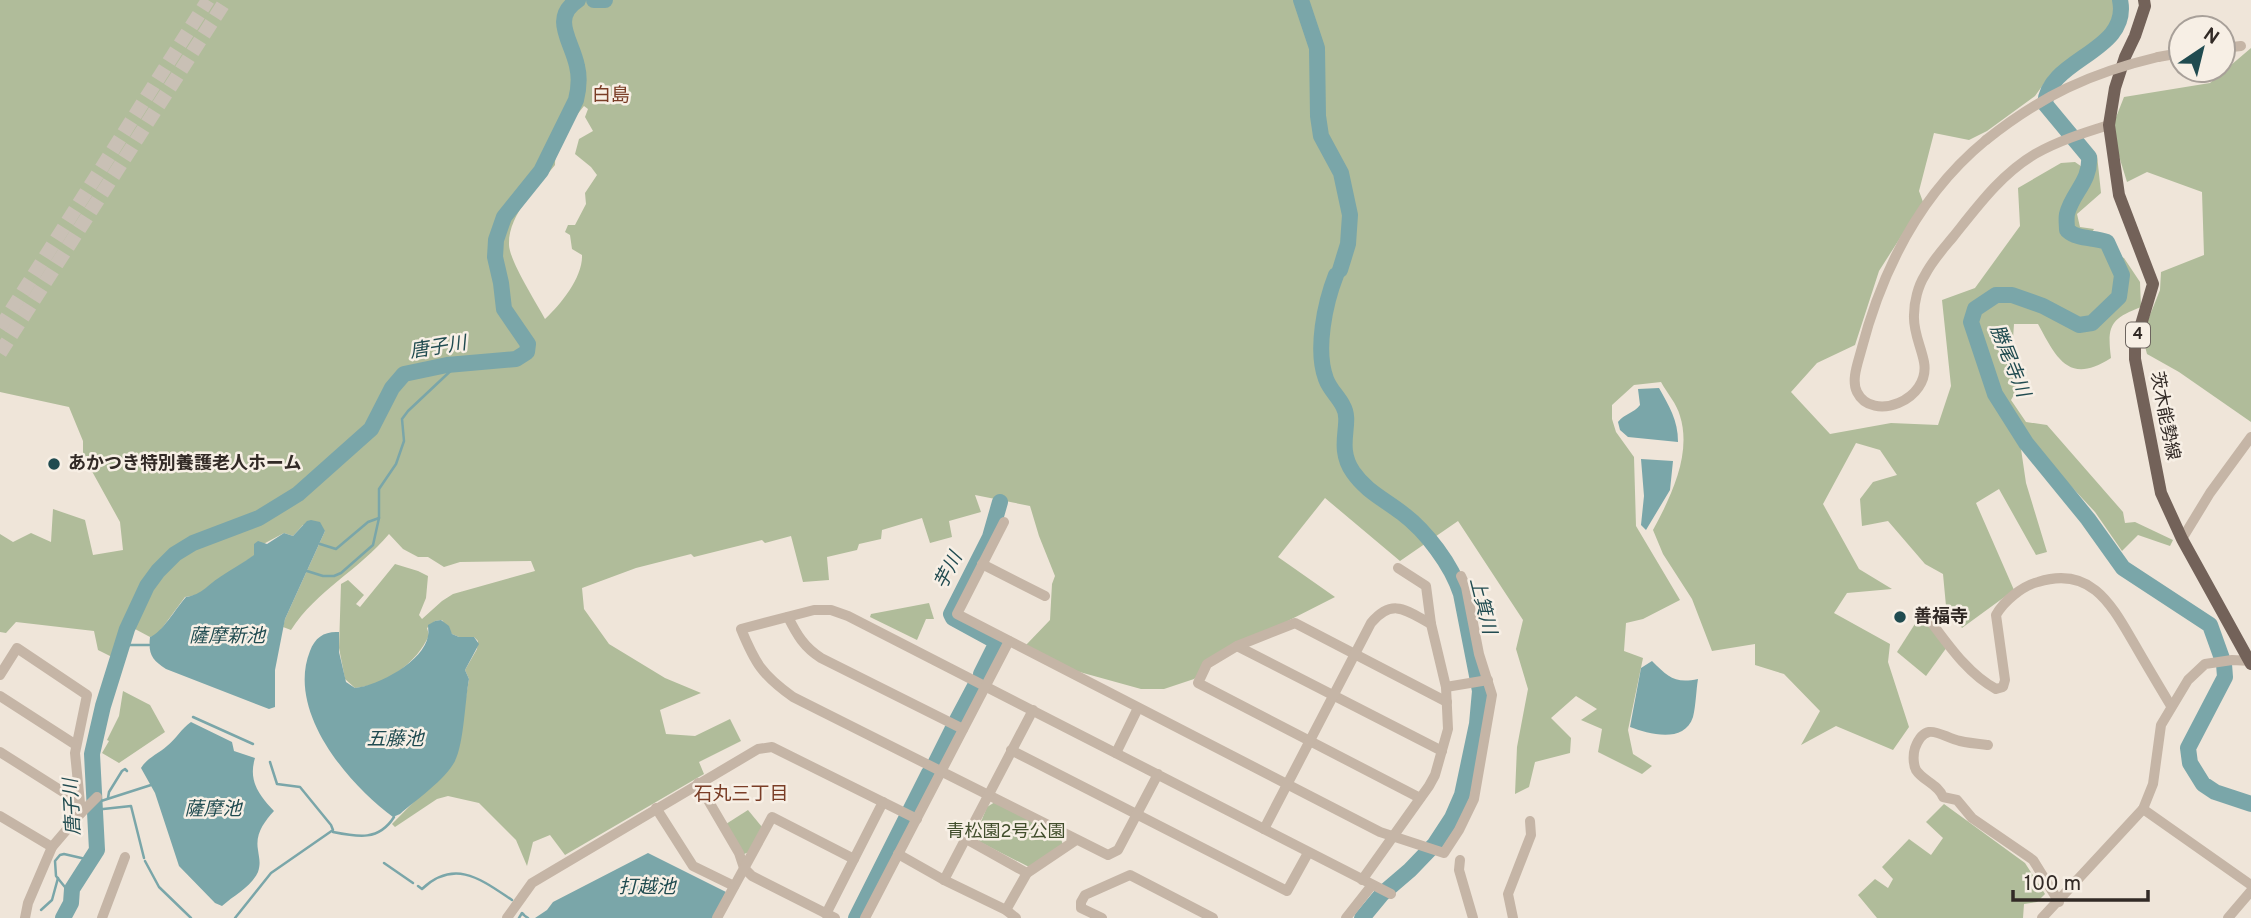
<svg xmlns="http://www.w3.org/2000/svg" width="2251" height="918" font-family="Overpass,'Noto Sans JP',sans-serif">
<style>
.green{fill:#b0bc9a;fill-rule:evenodd}
.water{fill:#7aa6a9}
.lines{fill:none;stroke-linecap:round;stroke-linejoin:round}
.stream{stroke:#7aa6a9;stroke-width:2.5}
.river{stroke:#7aa6a9;stroke-width:16}
.highway-tunnel{stroke:#c9c0b5;stroke-width:14;stroke-dasharray:14 7;stroke-linecap:butt}
.minor{stroke:#c5b5a6;stroke-width:10}
.major{stroke:#736259;stroke-width:12}
.minor-bridge{stroke:#c5b5a6;stroke-width:10}
.poi-dot{fill:#204b50;stroke:#f7efe5;stroke-width:2.5}
.labels{text-anchor:middle;dominant-baseline:central;stroke-width:5;stroke-linejoin:round;paint-order:stroke}
.shield{fill:#f7efe5;stroke:#6d655f;stroke-width:2}
.shield-label{font-size:16px;font-weight:bold;fill:#322a26}
.street-label{font-size:18px;fill:#322a26;stroke:#f7efe5}
.poi-label{font-size:18px;font-weight:bold;fill:#322a26;stroke:#f7efe5;text-anchor:start}
.park-label{font-size:18px;fill:#414e2c;stroke:#f7efe5}
.neighbourhood-label{font-size:19px;fill:#7a3d26;stroke:#f7efe5}
.water-label{font-size:19px;font-style:italic;fill:#204b50;stroke:#f7efe5}
</style>
<rect width="100%" height="100%" fill="#efe5d9"/>
<g class="green">
<path d="M0,0H2112L2116,5L2114,18L2106,34L2050,75L2035,96L1987,131L1969,140L1934,133L1919,191L1923,202L1879,271L1855,345L1817,363L1791,392L1830,434L1891,423L1938,425L1951,386L1942,300L1975,288L2020,226L2018,188L2061,163L2075,162L2085,169L2063,210L2062,231L2073,240L2104,245L2119,275L2115,295L2090,319L2079,321L2044,303L2013,291H1995L1973,306L1967,322L1988,393L2021,449L2026,483L2047,552L2036,555L1999,489L1976,503L2014,590L1962,628L1946,606L1943,574L1925,564L1888,521L1862,526L1860,499L1873,482L1897,475L1880,450L1856,443L1823,504L1859,569L1892,589L1847,593L1834,613L1890,644L1888,662L1909,727L1893,750L1836,726L1801,745L1820,711L1784,674L1755,665V644L1712,651L1692,599L1663,554L1653,530C1671,497 1692,454 1680,416C1677,404 1667,393 1661,382L1634,385L1612,405V419L1616,432L1634,457L1636,526L1680,600L1643,619L1626,623L1624,651L1643,658L1628,730L1633,754L1652,766L1642,774L1598,752L1602,729L1581,720L1597,709L1576,696L1551,718L1571,738L1570,753L1535,762L1529,787L1515,794L1517,747L1528,689L1516,649L1523,620L1458,521L1400,561L1325,498L1278,557L1335,597L1225,653L1194,679L1164,689H1141L1076,671L1026,645L1050,620L1052,584L1055,576L1039,536L1030,506L975,495L981,512L949,521L952,537L930,543L922,518L882,530L881,539L859,544L857,550L827,557L829,580L803,582L791,536L765,543L762,540L694,557L691,554L636,568L582,588L584,609L609,644L665,678L701,693L660,710L666,734L695,736L730,719L741,741L699,762L704,774L565,855L550,835L533,842L527,866L516,840L479,803L448,796L437,799L395,827L392,824L455,760L469,679L465,670L477,649L478,641L474,637H459L452,634L442,620L435,621L427,628L429,635C417,663 386,685 355,688L345,679L339,648L341,584L348,580L364,595L356,604L360,607L395,564L418,571L428,576L426,598L419,615L422,619L442,601L453,594L535,571L531,561L460,562L444,567L428,557H418L403,549L389,534C359,570 317,590 291,630L283,627L285,619L325,531L303,525L293,536L284,533L254,549L255,555L197,595L185,597L157,635L150,637L135,629L122,656H110L98,650L94,631L16,622L6,633L0,632V534L13,542L31,533L51,542L53,509L85,520L93,555L123,550L120,522L83,455V441L69,407L0,392ZM584,106L588,109L585,117L593,131L579,139L575,154L591,167L597,175L585,193L586,204L575,225H568L565,232L570,235L572,249L582,255C583,277 561,304 545,319C536,302 510,262 509,245C508,214 538,187 555,165C555,143 571,122 584,106Z"/>
<path d="M2251,48V422L2179,372L2147,354L2142,335L2160,290L2161,272L2204,255L2202,192L2147,172L2127,182L2111,130L2124,97L2210,83Z"/>
<path d="M2097,155L2101,193L2077,214L2080,227L2094,229L2091,234H2076L2071,228C2071,200 2093,186 2092,157Z"/>
<path d="M2118,255L2124,258L2140,282L2141,307C2110,319 2107,326 2111,358C2069,385 2057,359 2038,324H2014L2012,354L2020,384L2011,400L2026,422L2047,425L2123,512L2125,523L2135,522L2173,540L2170,546L2138,535L2122,551L2095,512L2030,442L1998,393L1975,324L1977,312L1996,298C2011,299 2025,301 2039,307C2055,313 2074,335 2093,325C2101,321 2107,311 2113,306C2128,292 2124,273 2118,255Z"/>
<path d="M929,603L934,619H926L917,640L870,617L871,614Z"/>
<path d="M1920,616L1947,647L1926,676L1897,652Z"/>
<path d="M123,691L150,705L165,732L119,763L102,753L109,741L107,740L119,716Z"/>
<path d="M995,802L1060,836L1063,845L1029,867L980,842L976,834L987,807Z"/>
<path d="M1944,804L2025,863L2045,894L2037,902L2024,904L2023,918H1877L1858,895L1875,879L1888,888L1893,879L1882,867L1909,839L1931,855L1943,838L1926,822Z"/>
<path d="M748,810L762,827L749,852L744,854L726,824Z"/>
</g>
<g class="water">
<path d="M1659,388C1669,406 1678,420 1678,442L1628,437L1620,430L1618,422C1624,414 1634,413 1640,405L1638,389Z"/>
<path d="M1641,459L1673,461L1670,490L1646,530L1641,525L1644,496Z"/>
<path d="M311,520L320,522L325,531L285,619L275,670V707L269,709L166,669C152,660 148,654 150,637C162,633 176,608 186,597C203,594 206,586 220,577C232,569 243,563 254,555V544L258,541L267,544L284,533L293,536L307,521Z"/>
<path d="M441,620L449,626L452,634L459,637H474L479,644L465,670L469,679C465,700 464,743 455,761C446,779 416,800 400,814L393,817C348,784 286,711 310,651C315,637 325,631 339,632V652L346,682L355,688C378,686 424,661 428,636C429,633 428,629 428,625L435,621Z"/>
<path d="M1652,661C1668,677 1675,684 1698,679C1696,691 1696,705 1693,717C1684,744 1649,734 1630,727L1641,668Z"/>
<path d="M191,722L232,742L234,751L255,758C248,781 259,795 274,811C264,822 255,834 258,850C259,858 261,863 258,872C251,887 234,895 222,906L215,903L179,866L155,793L141,768C147,758 158,754 167,746C176,739 181,729 191,722Z"/>
<path d="M648,853L726,892L713,918H535L547,910L553,902Z"/>
</g>
<g class="lines">
<g class="stream">
<path d="M320,544L336,549L368,522L379,518"/>
<path d="M307,571L323,576H334L341,573L373,545L379,518V489L396,464L404,441L402,419L408,411L459,363"/>
<path d="M122,645H149"/>
<path d="M193,717L253,744"/>
<path d="M108,798L109,792L122,771L125,769L127,771"/>
<path d="M98,802L151,785"/>
<path d="M94,810L131,806L144,858"/>
<path d="M333,832C358,837 379,841 394,817"/>
<path d="M145,861L159,887L191,918"/>
<path d="M384,863L413,883"/>
<path d="M418,886L422,889C455,858 482,880 512,900"/>
<path d="M73,897L56,876L55,861L60,855L64,854L90,860"/>
<path d="M41,910L52,900L58,878"/>
<path d="M525,916L528,918"/>
<path d="M235,918L271,873L333,830L331,825L300,787L277,784L270,762"/>
<path d="M519,918L522,913L524,915"/>
</g>
<g class="river">
<path d="M594,0H605"/>
<path d="M1301,0L1317,48L1318,116L1321,136L1341,173L1350,215L1348,244L1340,270"/>
<path d="M2120,0C2131,52 2048,58 2045,104L2089,157C2091,181 2072,193 2067,214C2066,219 2067,225 2067,230C2078,240 2093,237 2107,242L2122,275L2119,297L2092,323L2079,325L2043,306L2012,295H1996L1975,309L1971,322L1995,394L2026,443L2088,519L2123,568L2210,625L2224,664L2225,677L2188,748L2190,763L2203,784L2215,792L2251,804"/>
<path d="M1336,275C1325,303 1315,350 1326,379C1330,390 1338,396 1343,406C1353,423 1335,446 1353,472C1366,491 1384,499 1402,513C1426,531 1452,565 1461,594L1480,691L1477,724L1462,795L1452,818L1435,844L1410,870L1382,894L1362,918"/>
<path d="M981,674L997,642L953,618L951,614L990,537L1000,502"/>
<path d="M957,720L975,686"/>
<path d="M935,764L952,730"/>
<path d="M63,918L71,903L72,889L97,850L92,754L103,706L127,629L147,586L158,571L175,554L193,543L259,518L298,494L371,429L392,388L404,374L447,365L516,359L527,352L528,344L504,309L501,283L495,257L496,240L504,217L541,171L576,100C579,88 580,78 577,66C572,41 550,18 578,0"/>
<path d="M856,918L929,773"/>
</g>
<g class="highway-tunnel">
<path d="M0,328L208,0"/>
<path d="M0,353L226,0"/>
</g>
<g class="minor">
<path d="M2223,48L2241,46"/>
<path d="M2158,57L2181,53"/>
<path d="M1986,140C1920,194 1882,270 1861,351C1858,363 1851,380 1857,392C1872,423 1931,400 1924,362C1921,346 1913,332 1914,315C1914,302 1918,286 1925,275C1932,261 1943,249 1953,237C1977,207 2001,174 2035,154C2058,141 2083,133 2109,125"/>
<path d="M1004,522L957,614L1380,832L1444,853L1459,830L1474,799L1492,695L1479,654L1466,587L1461,576"/>
<path d="M2182,539L2210,493L2251,437"/>
<path d="M982,564L1045,596"/>
<path d="M1925,614C1945,640 1966,673 1996,689L2003,687L2005,680L1996,615C2004,601 2022,586 2038,582C2092,565 2112,606 2135,645C2147,666 2159,686 2171,706"/>
<path d="M788,617C797,635 804,647 821,658L963,729"/>
<path d="M1237,646L1442,751"/>
<path d="M0,675L17,648L87,695L75,753L81,813L52,847L28,903L25,918"/>
<path d="M1446,687L1488,680"/>
<path d="M0,696L76,745"/>
<path d="M1988,745C1979,744 1969,743 1960,741C1941,737 1926,719 1915,748C1913,754 1913,764 1916,770C1923,781 1938,784 1943,797L1957,800L1972,818L2033,860L2059,902"/>
<path d="M1011,750L1287,891L1308,853"/>
<path d="M0,752L79,802"/>
<path d="M1116,753L1138,708"/>
<path d="M1158,774L1118,850L1108,855L793,697C762,675 755,663 741,629L814,610H831L848,616L1264,829L1391,894"/>
<path d="M698,783L739,853L744,868L752,876L835,918"/>
<path d="M1420,798L1198,683L1207,664L1237,646L1295,623L1447,702"/>
<path d="M656,808L693,866L734,886"/>
<path d="M2143,809L2251,885"/>
<path d="M81,813L97,797"/>
<path d="M0,816L52,847"/>
<path d="M1264,829L1371,623C1393,597 1407,611 1431,624"/>
<path d="M966,839L1027,873"/>
<path d="M898,854L944,880L1006,910L1016,918"/>
<path d="M1460,860L1459,870L1473,918"/>
<path d="M944,880L1033,710"/>
<path d="M1362,880L1429,786L1435,775L1448,729L1446,687L1431,624L1426,586L1398,568"/>
<path d="M1006,910L1027,873L1076,840"/>
<path d="M826,914L883,802"/>
<path d="M102,918L125,857"/>
<path d="M507,918L532,883L758,749L772,747L917,819"/>
<path d="M717,918L772,817L854,859"/>
<path d="M865,918L1009,641"/>
<path d="M1102,918L1081,908V902L1085,895L1130,875L1213,918"/>
<path d="M1346,918L1372,885"/>
<path d="M1513,918L1508,894L1531,835L1530,821"/>
<path d="M2042,918L2143,809L2153,784L2161,725L2188,680L2205,664L2232,660L2251,661"/>
<path d="M2228,918L2251,891"/>
</g>
<path class="major" d="M2144,0L2145,6L2135,36L2125,57L2115,88L2109,125L2119,195L2153,284L2135,345V359L2161,493L2182,539L2251,664"/>
<path class="minor-bridge" d="M1986,140C2041,96 2090,73 2158,57"/>
</g>
<g class="poi-dot">
<circle cx="54" cy="464" r="7"/>
<circle cx="1900" cy="617" r="7"/>
</g>
<g class="labels">
<rect class="shield" x="2126" y="322.5" width="24" height="25" rx="5"/>
<g class="shield-label">
<text x="2138" y="335">4</text>
</g>
<g class="street-label">
<text transform="translate(2164 416) rotate(79)">茨木能勢線</text>
</g>
<g class="poi-label">
<text x="68" y="464">あかつき特別養護老人ホーム</text>
<text x="1914" y="617">善福寺</text>
</g>
<g class="park-label">
<text x="1006" y="832">青松園2号公園</text>
</g>
<g class="neighbourhood-label">
<text x="611" y="96">白島</text>
<text x="741" y="795">石丸三丁目</text>
</g>
<g class="water-label">
<text transform="translate(438 348) rotate(-9)">唐子川</text>
<text transform="translate(2009 361) rotate(68)">勝尾寺川</text>
<text transform="translate(949 571) rotate(-63)">芋川</text>
<text transform="translate(1482 606) rotate(76)">上箕川</text>
<text x="227" y="637">薩摩新池</text>
<text x="395" y="740">五藤池</text>
<text transform="translate(73 807) rotate(-93)">唐子川</text>
<text x="213" y="810">薩摩池</text>
<text x="647" y="888">打越池</text>
</g>
</g>
<g transform="translate(2202 49) rotate(35)"><circle r="33" fill="#f7efe5" stroke="#a8a099" stroke-width="2"/>
<path d="M0-5L12 26L0 18L-12 26Z" fill="#204b50"/>
<text y="-10" font-size="19" font-weight="bold" text-anchor="middle" fill="#322a26">N</text>
</g>
<path d="M2013 890v10h135v-10" fill="none" stroke="#322a26" stroke-width="3.5"/>
<text x="2024" y="890" font-size="21" fill="#322a26" stroke="#f7efe5" stroke-width="5" paint-order="stroke">100 m</text>
</svg>
